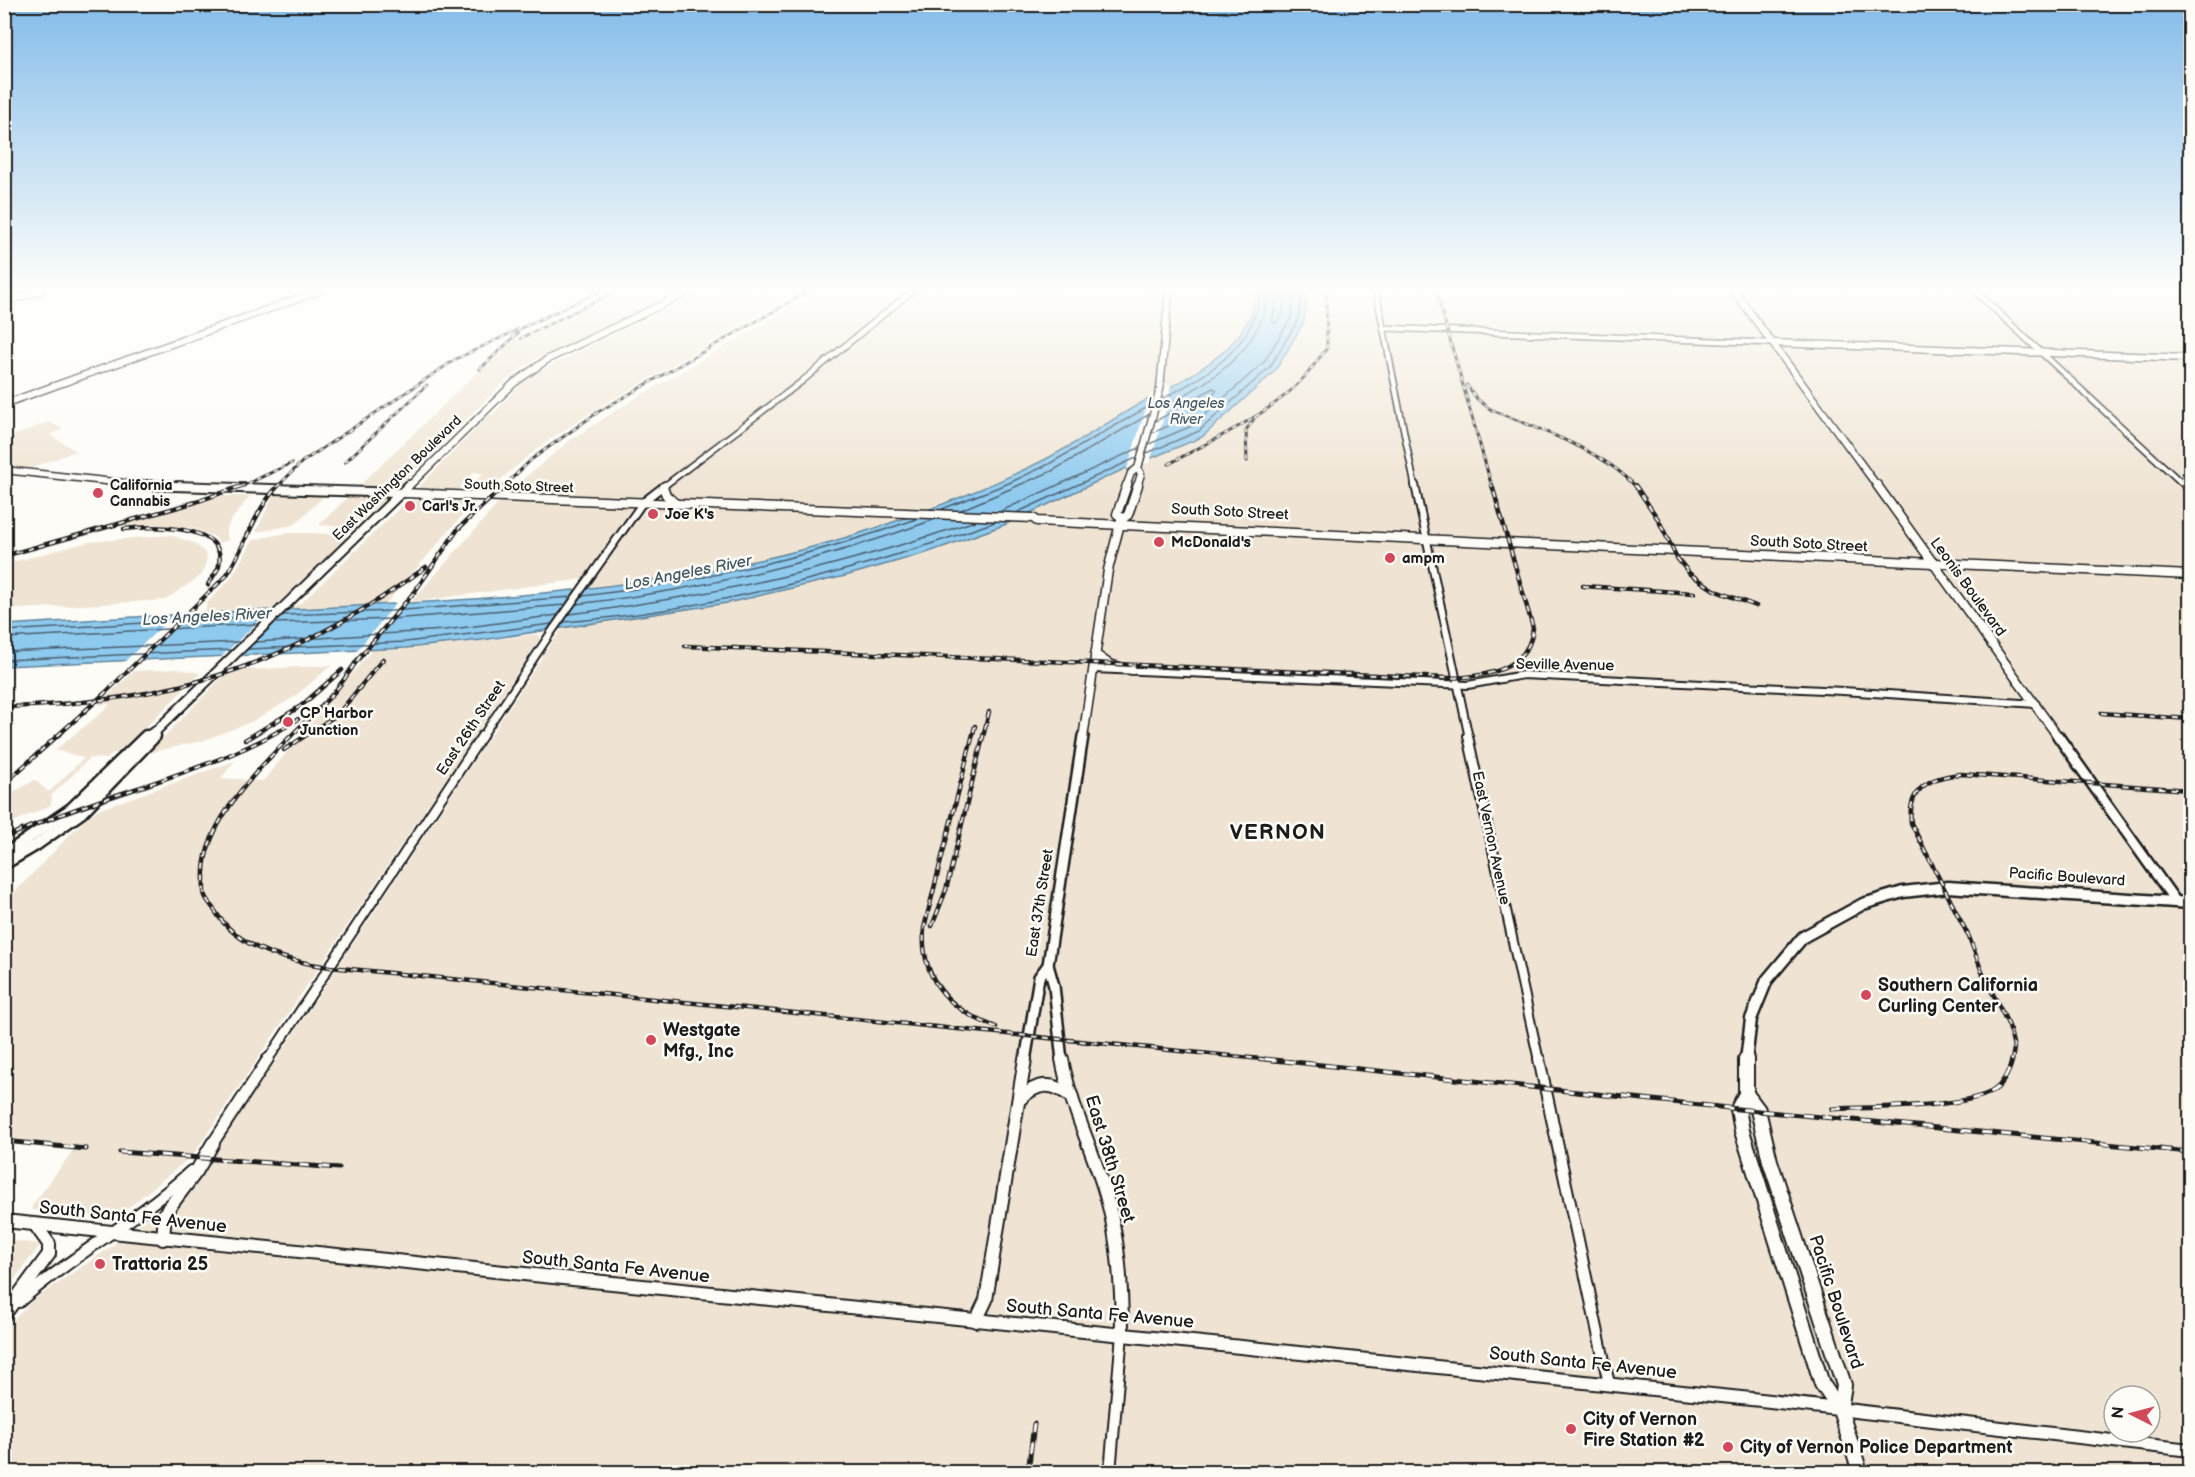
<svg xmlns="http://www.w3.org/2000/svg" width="2195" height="1477" font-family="'Balsamiq Sans',sans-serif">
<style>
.built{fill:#efe4d4;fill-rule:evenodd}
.water{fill:#8ec9ee;stroke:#60849a;stroke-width:1.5}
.pier{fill:#fdfcf7}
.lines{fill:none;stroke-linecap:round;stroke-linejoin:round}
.shore{stroke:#4a6170;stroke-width:1.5}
.tertiary-far3-casing{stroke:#1c1c1c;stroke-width:8}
.tertiary-far2-casing{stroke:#1c1c1c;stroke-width:10}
.tertiary-far1-casing{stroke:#1c1c1c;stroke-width:12}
.tertiary-casing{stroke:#1c1c1c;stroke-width:14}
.secondary-far3-casing{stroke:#1c1c1c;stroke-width:9}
.secondary-far2-casing{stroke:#1c1c1c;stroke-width:11}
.secondary-far1-casing{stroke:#1c1c1c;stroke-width:14}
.secondary-casing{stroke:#1c1c1c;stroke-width:16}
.primary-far3-casing{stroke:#1c1c1c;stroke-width:9}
.primary-far2-casing{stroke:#1c1c1c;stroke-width:12}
.primary-far1-casing{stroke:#1c1c1c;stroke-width:15}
.primary-casing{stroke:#1c1c1c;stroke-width:18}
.tertiary-far3{stroke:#fdfcf7;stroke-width:4.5}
.tertiary-far2{stroke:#fdfcf7;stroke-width:6}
.tertiary-far1{stroke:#fdfcf7;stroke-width:8}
.tertiary{stroke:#fdfcf7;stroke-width:10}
.secondary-far3{stroke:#fdfcf7;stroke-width:6}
.secondary-far2{stroke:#fdfcf7;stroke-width:8}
.secondary-far1{stroke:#fdfcf7;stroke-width:9}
.secondary{stroke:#fdfcf7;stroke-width:12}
.primary-far3{stroke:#fdfcf7;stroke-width:6}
.primary-far2{stroke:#fdfcf7;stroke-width:8}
.primary-far1{stroke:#fdfcf7;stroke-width:10}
.primary{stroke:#fdfcf7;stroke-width:14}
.rail-far2-casing{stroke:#1c1c1c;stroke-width:3}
.rail-far1-casing{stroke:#1c1c1c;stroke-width:4.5}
.rail-casing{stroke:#1c1c1c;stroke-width:5}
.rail-far2{stroke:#fdfcf7;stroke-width:1.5;stroke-dasharray:4.5;stroke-linecap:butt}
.rail-far1{stroke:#fdfcf7;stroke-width:2;stroke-dasharray:6;stroke-linecap:butt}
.rail{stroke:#fdfcf7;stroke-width:3;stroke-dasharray:10;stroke-linecap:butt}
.poi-dot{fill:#d1495b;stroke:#fdfcf7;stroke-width:2}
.labels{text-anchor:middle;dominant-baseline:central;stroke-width:5;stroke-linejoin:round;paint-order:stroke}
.far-water-label{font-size:14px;font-style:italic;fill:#445966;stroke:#fdfcf7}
.far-street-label{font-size:14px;fill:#1c1c1c;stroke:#fdfcf7}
.far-poi-label{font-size:14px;font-weight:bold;fill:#1c1c1c;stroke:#fdfcf7;text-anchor:start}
.street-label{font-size:15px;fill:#1c1c1c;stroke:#fdfcf7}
.poi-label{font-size:15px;font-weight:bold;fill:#1c1c1c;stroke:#fdfcf7;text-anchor:start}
.water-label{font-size:16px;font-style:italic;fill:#445966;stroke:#fdfcf7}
.near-poi-label{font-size:18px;font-weight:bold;fill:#1c1c1c;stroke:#fdfcf7;text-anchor:start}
.near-street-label{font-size:18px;fill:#1c1c1c;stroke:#fdfcf7}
.district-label{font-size:21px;font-weight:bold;letter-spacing:1.5px;fill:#1c1c1c;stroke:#fdfcf7}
</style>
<rect width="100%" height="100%" fill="#fdfcf7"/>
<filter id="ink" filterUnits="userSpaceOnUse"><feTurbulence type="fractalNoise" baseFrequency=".0167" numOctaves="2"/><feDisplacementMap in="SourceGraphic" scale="12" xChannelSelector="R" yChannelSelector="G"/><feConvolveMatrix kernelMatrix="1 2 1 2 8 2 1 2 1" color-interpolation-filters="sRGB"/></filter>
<g filter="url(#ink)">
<g class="built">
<path d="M619,291H680L537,359L519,370L502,384L399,486L388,488L358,487L509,342Z"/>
<path d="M701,291H801L590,413L538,448L488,490L469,489L483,473L474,472L457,491L419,490V487L489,415H492L519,386L538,372Z"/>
<path d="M820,291H908L749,418L636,505L584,579L411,602L509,491L569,441L629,402Z"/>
<path d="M914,291H2190V1472H5L4,1329L33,1300L102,1253L172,1200L214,1154L549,647L645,507ZM2114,1396H2150V1432H2114Z"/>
<path d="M49,422L63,429L50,435L76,451L5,478V439Z"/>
<path d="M222,496H250L229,523L226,535L229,540L219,543L215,537L191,528L153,524L116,527Z"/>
<path d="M273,496H324L294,525L256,532Z"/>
<path d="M349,496L383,497L385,500L355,527L319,525Z"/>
<path d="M412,500L474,502L383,607L290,609L303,601L407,501Z"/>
<path d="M285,533H313L346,535L347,538L272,609L205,612L207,603L231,578L253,540Z"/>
<path d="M170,535L194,543L206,554L207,558L202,575L165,600L5,610V564L88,542Z"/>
<path d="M537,634L540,639L193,1155L116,1218L32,1210V1206L76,1146L5,1139L4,903L85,819L97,810L235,761L221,778L263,781L372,650L445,645Z"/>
<path d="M332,665L293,698L251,722L202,741L148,753L228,671Z"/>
<path d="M177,669L200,673L120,753H113L107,759L90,758L52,795L51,805L5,826V800L13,792L35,780L49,792L84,758L55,750L105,710L110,704L98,705L134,671Z"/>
<path d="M5,1240L41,1244L5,1292L4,1240Z"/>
</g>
<path class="water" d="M1256,291H1308L1304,322L1275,371L1202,437L1120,471L1004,525L926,553L845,576L727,603L482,640L406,648L5,666V625C101,619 197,613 294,609C482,600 673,591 854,535C917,515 982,491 1042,461C1076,444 1108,422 1141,403C1184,379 1253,349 1256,291Z"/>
<g class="pier">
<path d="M1171,384L1167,407L1150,462L1126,472L1150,395Z"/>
<path d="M408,601L365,653H355L397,602Z"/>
<path d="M293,606L238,659L218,660L273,607Z"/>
<path d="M193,611L138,663L122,664L177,612Z"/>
</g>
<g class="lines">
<g class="shore">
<path d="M1278,291L1272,321L1275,324L1283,314L1285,291"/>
<path d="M1162,399C1209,374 1254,348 1261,291"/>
<path d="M1159,409C1211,381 1260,354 1269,291"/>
<path d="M1152,433L1189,417L1217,390L1213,388L1156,421"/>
<path d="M1149,444L1194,425L1264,362L1291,318L1294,291"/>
<path d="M1147,453L1199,431L1270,367L1298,320L1302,291"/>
<path d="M942,509L1009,483L1049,464L1151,405"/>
<path d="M961,510L1052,471L1148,415"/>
<path d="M1001,511L1139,448"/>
<path d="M1018,512L1136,458"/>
<path d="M583,596C698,583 808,557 917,519"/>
<path d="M577,604C701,590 819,562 936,519"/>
<path d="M569,614C601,611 633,605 664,600C771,583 873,556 975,521"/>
<path d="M283,615L392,611L571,597"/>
<path d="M564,622C708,611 860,570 995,522"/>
<path d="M275,623L392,619L565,605"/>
<path d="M4,631L266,616"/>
<path d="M4,638L258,624"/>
<path d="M256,642L445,630L558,615"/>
<path d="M248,649L406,642L552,624"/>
<path d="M4,652L239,642"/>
<path d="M4,660L231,650"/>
</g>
<defs>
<g id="tertiary-far3">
<path d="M1376,291L1415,487"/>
<path d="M1975,291L2186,487"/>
<path d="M1383,328L1772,343"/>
<path d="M663,487L801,382L912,291"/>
</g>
<g id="tertiary-far2">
<path d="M1415,485L1469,738"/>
<path d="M2185,485L2190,490"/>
<path d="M1093,669L1468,685L1523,675L1843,691L2036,704"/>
<path d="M481,738L550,634L643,502L665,485"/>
</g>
<g id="tertiary-far1">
<path d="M1468,736L1539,1061"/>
<path d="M267,1061L482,736"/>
</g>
<g id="tertiary">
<path d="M1539,1059L1609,1384"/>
<path d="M211,1146L268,1059"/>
<path d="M19,1302C74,1254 138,1220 191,1171"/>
<path d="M1110,1472L1122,1334"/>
</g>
<g id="secondary-far3">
<path d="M1734,291L1878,487"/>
<path d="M4,302L41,291"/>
<path d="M1772,343L2190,358"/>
<path d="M4,404L319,291"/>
<path d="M1126,487L1131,473L1138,468"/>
<path d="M1137,487L1141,474L1138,468L1160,389L1169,291"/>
</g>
<g id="secondary-far2">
<path d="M1877,485L2059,738"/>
<path d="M663,487L666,495L675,503"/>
<path d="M403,493L1033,518L1037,521C1421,539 1805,558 2190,575"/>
<path d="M1122,518L1117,514L1127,485"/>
<path d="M1095,654L1109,664L1132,670"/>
<path d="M1083,738L1108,570L1121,520L1128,515L1138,485"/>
</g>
<g id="secondary-far1">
<path d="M2058,736L2176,902"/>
<path d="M1048,965L1054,986L1062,1061"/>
<path d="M1025,1061L1039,977L1048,965L1083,736"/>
</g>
<g id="secondary">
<path d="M1062,1059C1070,1105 1092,1148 1105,1192C1119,1238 1122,1286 1122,1334"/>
<path d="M1019,1100C1037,1082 1052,1081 1072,1097"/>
<path d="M4,1221L1761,1400L2190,1450"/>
<path d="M163,1239L165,1213L196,1172L213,1143"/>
<path d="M4,1315L49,1254V1244L36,1226"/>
<path d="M976,1321L986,1300L1025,1059"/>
</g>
<g id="primary-far3">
<path d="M4,470L142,485L191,487"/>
<path d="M408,487L514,383L548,359L690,291"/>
</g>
<g id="primary-far2">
<path d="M142,485L403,493"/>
<path d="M143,738L156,731L409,485"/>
<path d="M154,738L156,731"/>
</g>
<g id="primary-far1">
<path d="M4,855L71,809L146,736"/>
<path d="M4,864L36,845L81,813L155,736"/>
<path d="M1746,1061L1751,1019L1767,980L1803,937L1863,904L1903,892L1948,887L2190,903"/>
</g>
<g id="primary">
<path d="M1746,1059V1094L1738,1109L1742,1131L1822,1384L1840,1410L1860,1472"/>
<path d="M1746,1094L1758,1110L1770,1161L1844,1385L1840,1410"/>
</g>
</defs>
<use href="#tertiary-far3" class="tertiary-far3-casing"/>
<use href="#tertiary-far2" class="tertiary-far2-casing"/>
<use href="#tertiary-far1" class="tertiary-far1-casing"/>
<use href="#tertiary" class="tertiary-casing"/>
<use href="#secondary-far3" class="secondary-far3-casing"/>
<use href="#secondary-far2" class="secondary-far2-casing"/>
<use href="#secondary-far1" class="secondary-far1-casing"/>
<use href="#secondary" class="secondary-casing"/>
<use href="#primary-far3" class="primary-far3-casing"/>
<use href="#primary-far2" class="primary-far2-casing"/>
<use href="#primary-far1" class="primary-far1-casing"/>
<use href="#primary" class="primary-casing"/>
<use href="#tertiary-far3" class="tertiary-far3"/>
<use href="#tertiary-far2" class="tertiary-far2"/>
<use href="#tertiary-far1" class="tertiary-far1"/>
<use href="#tertiary" class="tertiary"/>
<use href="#secondary-far3" class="secondary-far3"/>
<use href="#secondary-far2" class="secondary-far2"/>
<use href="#secondary-far1" class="secondary-far1"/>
<use href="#secondary" class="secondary"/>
<use href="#primary-far3" class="primary-far3"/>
<use href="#primary-far2" class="primary-far2"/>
<use href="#primary-far1" class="primary-far1"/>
<use href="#primary" class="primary"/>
<defs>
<g id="rail-far2">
<path d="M1436,291L1492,487"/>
<path d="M521,338L616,291"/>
<path d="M480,369L518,333"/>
<path d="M1310,370L1327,348L1326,291"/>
<path d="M1467,385L1477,399L1490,409C1536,429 1602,449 1636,487"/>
<path d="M1247,461L1246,430L1256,416"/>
<path d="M345,462L427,385"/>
<path d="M1169,464C1216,437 1283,410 1314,365"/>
<path d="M240,487L292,463"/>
<path d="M277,487L302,462L456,359L600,291"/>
<path d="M503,487L532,459L598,412L809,291"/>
</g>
<g id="rail-far1">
<path d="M1635,485L1658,519L1677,558L1690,574L1716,591L1756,606"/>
<path d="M124,529C149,526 228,523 219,565C218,571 211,579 208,585"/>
<path d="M4,556L196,502L244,485"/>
<path d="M1583,586L1694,593"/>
<path d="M685,646L1448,678C1484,677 1529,671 1533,628L1492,485"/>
<path d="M361,655C350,670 341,686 328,699C287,742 200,814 204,878C204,883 203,891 205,896C207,901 212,906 215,911C239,950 288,961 330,967L1281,1061"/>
<path d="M356,662L415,591L458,529L505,485"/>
<path d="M4,707C171,703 291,666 426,567"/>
<path d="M2101,713L2190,719"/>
<path d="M975,726L924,928C920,980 949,1010 996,1027"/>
<path d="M245,740L301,706L342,670"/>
<path d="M284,750L338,714L383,659"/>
<path d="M4,784L105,693L226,576C245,547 255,509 279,485"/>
<path d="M4,838C48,818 92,803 138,788C193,769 249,752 298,719"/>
<path d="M932,926L946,890L989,712"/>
<path d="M2012,1061L2014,1048L2009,1026L1982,972L1969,937L1911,823C1907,788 1930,777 1961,774L2190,790"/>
</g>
<g id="rail">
<path d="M1265,1059L1738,1109L2190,1152"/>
<path d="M1832,1109C1866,1107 1974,1109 1997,1088C2004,1082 2011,1068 2012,1059"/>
<path d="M4,1141L86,1149"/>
<path d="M120,1152L339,1168"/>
<path d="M1028,1472L1034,1424"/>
</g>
</defs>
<use href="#rail-far2" class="rail-far2-casing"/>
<use href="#rail-far1" class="rail-far1-casing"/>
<use href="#rail" class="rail-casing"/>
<use href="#rail-far2" class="rail-far2"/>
<use href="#rail-far1" class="rail-far1"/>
<use href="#rail" class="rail"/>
</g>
</g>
<linearGradient id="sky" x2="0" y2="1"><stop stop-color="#84bcea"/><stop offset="0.58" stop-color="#fefefb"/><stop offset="1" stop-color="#fefefb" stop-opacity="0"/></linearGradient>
<rect width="2195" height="498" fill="url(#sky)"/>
<g class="poi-dot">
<circle cx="98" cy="493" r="6"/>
<circle cx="410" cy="506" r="6"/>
<circle cx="653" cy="514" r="6"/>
<circle cx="1159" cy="542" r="6"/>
<circle cx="1390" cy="558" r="6"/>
<circle cx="288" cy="722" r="6"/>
<circle cx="1866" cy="995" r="6"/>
<circle cx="651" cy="1040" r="6"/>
<circle cx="100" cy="1264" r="6"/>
<circle cx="1571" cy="1429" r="6"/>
<circle cx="1728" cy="1447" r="6"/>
</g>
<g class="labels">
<g class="far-water-label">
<text x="1186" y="403">Los Angeles<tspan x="1186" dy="16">River</tspan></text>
</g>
<g class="far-street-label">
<text transform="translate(397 478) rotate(-44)">East Washington Boulevard</text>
<text transform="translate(519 486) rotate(2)">South Soto Street</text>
</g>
<g class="far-poi-label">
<text x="110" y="485">California<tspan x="110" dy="16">Cannabis</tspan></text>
<text x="422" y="506">Carl's Jr.</text>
</g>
<g class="street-label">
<text transform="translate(1230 512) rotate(3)">South Soto Street</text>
<text transform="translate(1809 544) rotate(3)">South Soto Street</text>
<text transform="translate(1968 587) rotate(54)">Leonis Boulevard</text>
<text transform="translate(1565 665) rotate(1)">Seville Avenue</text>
<text transform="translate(471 728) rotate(-56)">East 26th Street</text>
<text transform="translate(1491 838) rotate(78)">East Vernon Avenue</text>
<text transform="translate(2067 877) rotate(4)">Pacific Boulevard</text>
<text transform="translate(1040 903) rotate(-81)">East 37th Street</text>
</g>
<g class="poi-label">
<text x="665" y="514">Joe K's</text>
<text x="1171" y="542">McDonald's</text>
<text x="1402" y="558">ampm</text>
<text x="300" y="713">CP Harbor<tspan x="300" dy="17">Junction</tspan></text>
</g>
<g class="water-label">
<text transform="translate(688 573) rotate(-11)">Los Angeles River</text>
<text transform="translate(207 617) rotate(-3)">Los Angeles River</text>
</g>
<g class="near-poi-label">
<text x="1878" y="985">Southern California<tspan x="1878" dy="21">Curling Center</tspan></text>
<text x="663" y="1030">Westgate<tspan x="663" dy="21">Mfg., Inc</tspan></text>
<text x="112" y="1264">Trattoria 25</text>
<text x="1583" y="1419">City of Vernon<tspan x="1583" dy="21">Fire Station #2</tspan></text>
<text x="1740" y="1447">City of Vernon Police Department</text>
</g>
<g class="near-street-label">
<text transform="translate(1110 1159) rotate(73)">East 38th Street</text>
<text transform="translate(133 1217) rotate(6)">South Santa Fe Avenue</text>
<text transform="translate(616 1267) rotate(6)">South Santa Fe Avenue</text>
<text transform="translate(1836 1302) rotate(72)">Pacific Boulevard</text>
<text transform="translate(1100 1314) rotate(5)">South Santa Fe Avenue</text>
<text transform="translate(1583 1363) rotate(6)">South Santa Fe Avenue</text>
</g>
<g class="district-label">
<text x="1278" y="832">VERNON</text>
</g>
</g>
<rect width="2195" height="1477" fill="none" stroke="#fdfcf7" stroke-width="24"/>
<rect x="12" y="12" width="2171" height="1453" fill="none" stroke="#1c1c1c" stroke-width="2" filter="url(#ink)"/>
<g transform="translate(2132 1414) rotate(276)"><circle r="28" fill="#fdfcf7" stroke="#a3a29f" stroke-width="1.5"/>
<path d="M0-4.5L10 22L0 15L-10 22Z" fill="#d1495b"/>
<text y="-9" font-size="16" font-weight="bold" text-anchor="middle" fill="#1c1c1c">N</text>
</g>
</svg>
